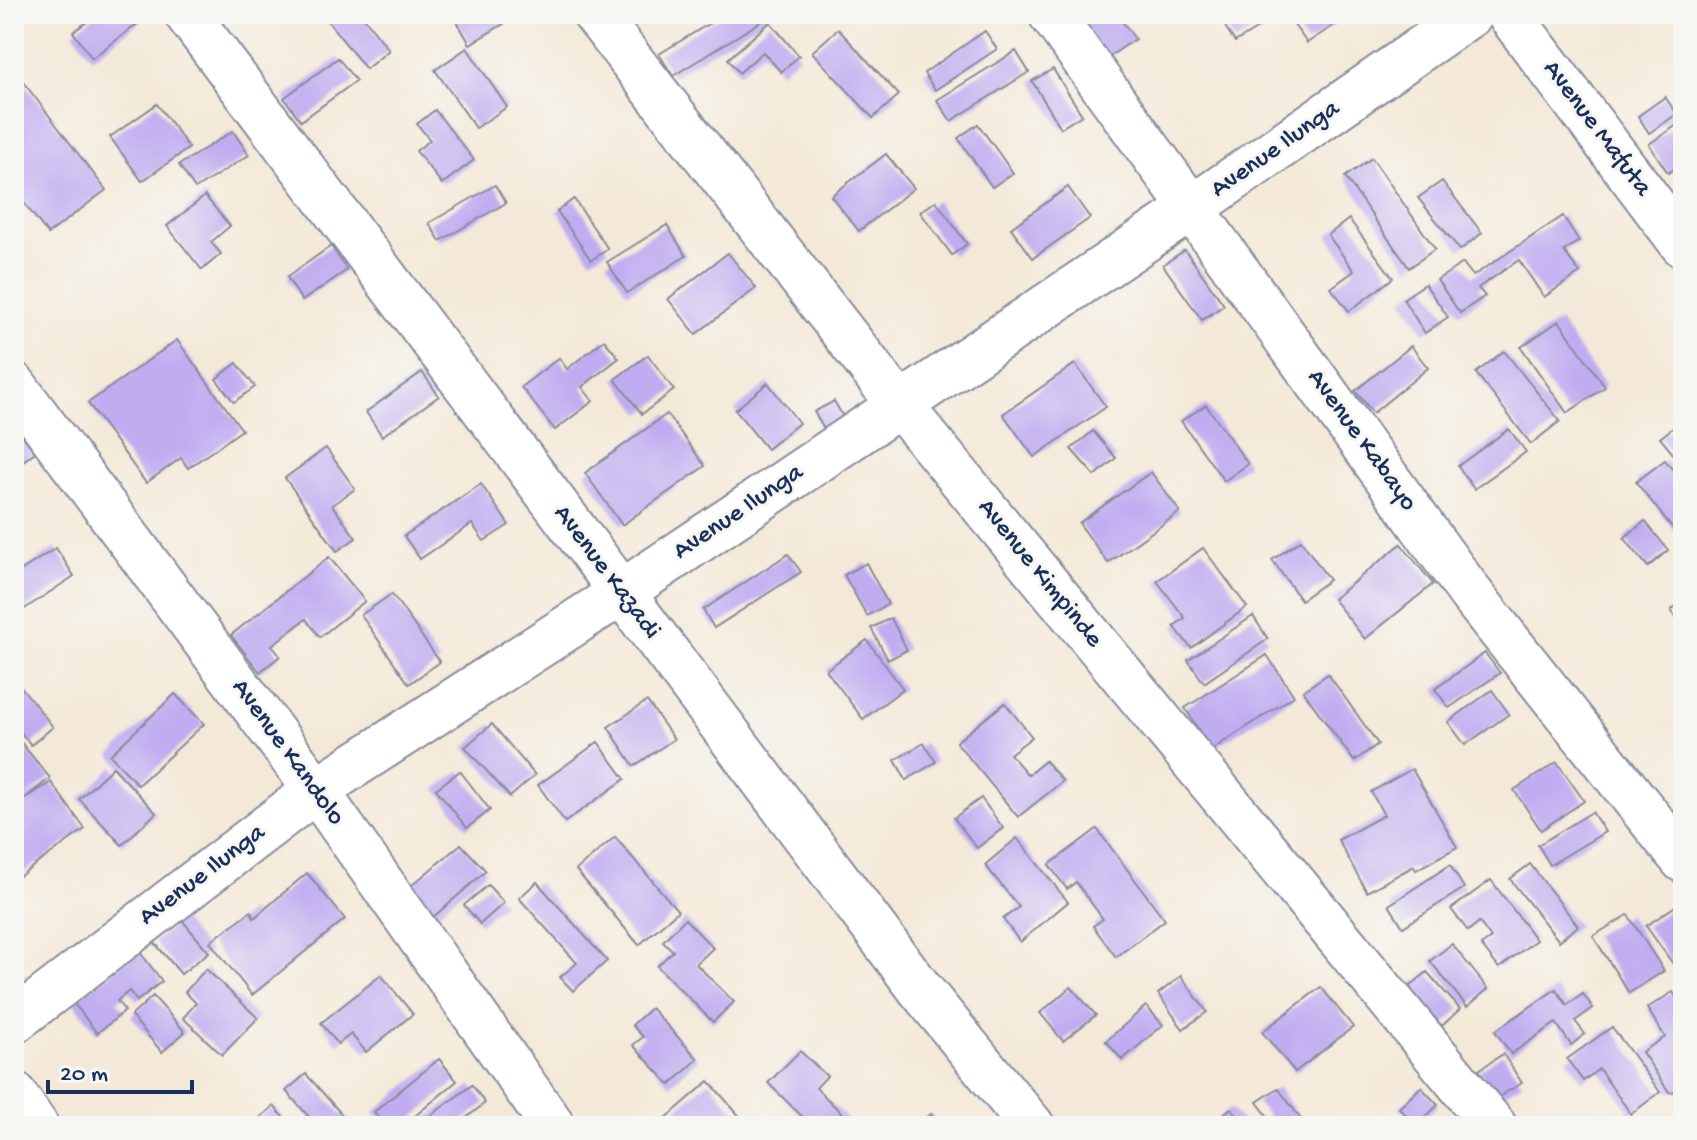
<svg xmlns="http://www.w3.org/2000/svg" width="1697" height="1140" font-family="'Gochi Hand',sans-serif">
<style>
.building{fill:#bfacf1}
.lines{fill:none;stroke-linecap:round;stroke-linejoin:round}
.minor-casing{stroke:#888c9b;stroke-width:48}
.minor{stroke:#fff;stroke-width:44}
.labels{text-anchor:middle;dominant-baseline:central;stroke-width:6;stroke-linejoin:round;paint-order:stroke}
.street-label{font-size:26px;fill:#1b2f5e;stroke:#f6f6f2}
</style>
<rect width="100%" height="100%" fill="#f6f6f2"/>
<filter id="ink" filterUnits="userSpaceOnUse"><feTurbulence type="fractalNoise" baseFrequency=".0125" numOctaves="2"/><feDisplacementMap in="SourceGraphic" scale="16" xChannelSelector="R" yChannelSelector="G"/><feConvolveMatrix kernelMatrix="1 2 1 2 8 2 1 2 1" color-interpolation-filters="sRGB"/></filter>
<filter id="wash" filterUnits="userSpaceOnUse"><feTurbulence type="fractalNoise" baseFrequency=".006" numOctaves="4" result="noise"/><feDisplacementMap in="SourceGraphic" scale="32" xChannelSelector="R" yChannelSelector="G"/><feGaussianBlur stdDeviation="1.8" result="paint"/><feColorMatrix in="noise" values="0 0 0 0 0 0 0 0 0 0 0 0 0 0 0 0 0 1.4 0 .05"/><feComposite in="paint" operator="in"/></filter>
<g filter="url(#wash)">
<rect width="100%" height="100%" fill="#f4e9d8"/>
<g id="blocks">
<g class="building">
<path d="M98,14H151L92,58L73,32Z"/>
<path d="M330,14H361L389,50L366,69L325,18Z"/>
<path d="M466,14H520L470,44L456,20Z"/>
<path d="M725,14H773L673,76L659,54Z"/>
<path d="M1098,14H1117L1135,39L1107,58L1083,24Z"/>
<path d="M1217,14H1267L1271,20L1235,42Z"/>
<path d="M1286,14H1342L1345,18L1307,43Z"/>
<path d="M770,22L799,56L781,72L763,52L739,73L728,59Z"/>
<path d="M838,29L899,95L873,118L812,52Z"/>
<path d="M985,31L997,49L935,90L924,73Z"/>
<path d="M467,48L507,107L476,128L435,70Z"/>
<path d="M1016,51L1029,72L951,121L937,100Z"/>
<path d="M338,58L356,81L301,121L284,98Z"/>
<path d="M1053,69L1082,115L1061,128L1032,81Z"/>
<path d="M14,70L106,190L48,234L14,190Z"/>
<path d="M1665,97L1677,114L1649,133L1638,116Z"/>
<path d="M157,104L189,148L142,181L110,137Z"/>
<path d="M435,110L474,160L442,184L416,151L430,140L417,124Z"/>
<path d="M1683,121V163L1668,173L1649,144Z"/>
<path d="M978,124L1013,173L992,187L958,138Z"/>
<path d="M233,131L249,155L195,189L179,165Z"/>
<path d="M886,154L914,188L859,231L831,196Z"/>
<path d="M1372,158L1435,249L1409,268L1345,177Z"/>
<path d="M1442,181L1482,233L1460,250L1418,198Z"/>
<path d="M495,185L506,203L440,241L429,223Z"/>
<path d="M1068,187L1090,218L1033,258L1011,228Z"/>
<path d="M205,196L230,226L211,242L221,254L202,270L167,226Z"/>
<path d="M574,199L608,249L591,260L557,211Z"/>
<path d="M936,201L967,244L952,255L920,212Z"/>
<path d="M1563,216L1579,241L1564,251L1580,273L1544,297L1519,260L1478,288L1485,296L1460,313L1437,280L1463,263L1473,276Z"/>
<path d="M1349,219L1393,278L1349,311L1331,288L1354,271L1328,235Z"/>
<path d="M667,225L686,256L627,293L607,262Z"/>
<path d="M331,246L347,270L302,301L287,277Z"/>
<path d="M1185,250L1224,305L1202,320L1163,265Z"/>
<path d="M728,253L756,288L696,334L668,299Z"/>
<path d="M1425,284L1448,317L1425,333L1403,299Z"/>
<path d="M1559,321L1605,387L1567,413L1521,347Z"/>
<path d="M177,340L242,430L188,468L181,458L146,483L88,403Z"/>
<path d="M604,340L619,358L582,387L593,401L555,430L521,387L559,358L567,369Z"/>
<path d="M1411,346L1428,368L1373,413L1355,391Z"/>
<path d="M1504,351L1560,421L1531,444L1476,373Z"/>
<path d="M648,355L674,390L642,414L615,379Z"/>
<path d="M237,363L255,387L234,402L216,379Z"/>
<path d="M1075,364L1106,407L1034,457L1003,414Z"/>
<path d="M422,372L439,396L382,436L366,412Z"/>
<path d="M768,383L799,423L767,449L735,410Z"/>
<path d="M834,401L845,420L826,432L814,412Z"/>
<path d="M1206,405L1248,464L1224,481L1181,421Z"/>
<path d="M667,414L705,466L622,525L585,473Z"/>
<path d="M1683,420V466L1660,438Z"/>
<path d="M14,424L35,452L14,468Z"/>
<path d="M1509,429L1526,452L1474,489L1458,466Z"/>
<path d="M1093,431L1116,458L1095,476L1071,449Z"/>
<path d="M326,448L355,489L332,505L356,538L337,551L285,478Z"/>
<path d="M1665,460L1683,483V529L1677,534L1636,482Z"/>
<path d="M1151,472L1180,512L1108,563L1079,523Z"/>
<path d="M481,484L509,525L484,541L472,524L420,559L404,536Z"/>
<path d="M1645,521L1668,550L1648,567L1624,538Z"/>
<path d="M1301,540L1329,580L1301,600L1272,560Z"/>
<path d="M1401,544L1433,584L1365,639L1333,599Z"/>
<path d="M56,548L74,576L14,616V575Z"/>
<path d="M1203,548L1247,607L1191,648L1174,626L1185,618L1157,581Z"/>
<path d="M788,554L801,572L714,628L703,610Z"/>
<path d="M329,557L365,601L320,637L306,619L272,645L280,656L260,672L231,635Z"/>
<path d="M866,563L888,604L867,616L844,575Z"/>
<path d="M392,594L440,662L409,684L361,615Z"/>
<path d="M1683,601V628L1671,610Z"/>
<path d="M1253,616L1268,639L1204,683L1188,660Z"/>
<path d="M891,618L907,650L888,660L871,628Z"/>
<path d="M867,640L903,689L863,719L826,670Z"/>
<path d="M1485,653L1500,673L1449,708L1435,689Z"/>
<path d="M1267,655L1294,696L1211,750L1185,708Z"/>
<path d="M1328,674L1378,744L1354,761L1303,691Z"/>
<path d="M14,678L53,727L31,745L14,724Z"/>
<path d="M1492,690L1509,714L1465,745L1448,722Z"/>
<path d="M175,694L204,724L138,785L110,755Z"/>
<path d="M647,701L674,739L634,766L608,727Z"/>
<path d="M1005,703L1032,737L1010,754L1028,775L1045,761L1063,781L1018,817L956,742Z"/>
<path d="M492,724L535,775L510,797L465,747Z"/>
<path d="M14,734L50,778L24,799L51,782L85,829L14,880V807L21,801L14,792Z"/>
<path d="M598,742L625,779L565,822L538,785Z"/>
<path d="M924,743L936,762L906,780L895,760Z"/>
<path d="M1557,762L1584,801L1541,830L1514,790Z"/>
<path d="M113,767L156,813L122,845L79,799Z"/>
<path d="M1412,769L1457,847L1416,870L1414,866L1367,892L1338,840L1384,815L1371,792Z"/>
<path d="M460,771L490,810L467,828L436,789Z"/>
<path d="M981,798L1003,828L977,848L954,818Z"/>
<path d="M1592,812L1605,832L1550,865L1538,845Z"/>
<path d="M1097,829L1165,920L1116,957L1093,926L1103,919L1076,882L1067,889L1049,865Z"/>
<path d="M615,837L678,911L639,945L576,870Z"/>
<path d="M1017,838L1068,902L1020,942L1003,919L1019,907L985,865Z"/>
<path d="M461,844L486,871L431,919L405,891Z"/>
<path d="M1530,864L1578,926L1559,941L1510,879Z"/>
<path d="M1450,865L1464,888L1403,927L1389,905Z"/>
<path d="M307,873L345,919L252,995L210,942L251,911L254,918Z"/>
<path d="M1491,880L1536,940L1499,968L1481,945L1491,938L1479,922L1468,931L1451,909Z"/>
<path d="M537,882L607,961L573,991L560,977L577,963L519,898Z"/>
<path d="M488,885L504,903L480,924L464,905Z"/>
<path d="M1683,901V978L1646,926Z"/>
<path d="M1628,915L1664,971L1629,993L1593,936Z"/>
<path d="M181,919L209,952L181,974L154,942Z"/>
<path d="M685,919L713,948L696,964L734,1002L713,1022L657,966L673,951L663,941Z"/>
<path d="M1452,944L1488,989L1467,1007L1430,961Z"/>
<path d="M139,951L162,981L137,1001L129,991L117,1001L125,1011L97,1033L73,1002Z"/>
<path d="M206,969L258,1018L222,1055L183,1018L196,1003L185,992Z"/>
<path d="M1427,972L1460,1009L1442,1026L1408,988Z"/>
<path d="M381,975L413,1014L366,1052L351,1034L338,1044L321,1023Z"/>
<path d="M1181,976L1207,1012L1183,1029L1158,994Z"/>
<path d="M1071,987L1096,1015L1063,1041L1040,1013Z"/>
<path d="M1321,987L1353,1027L1295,1072L1262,1032Z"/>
<path d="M1556,989L1567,1005L1583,994L1593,1008L1575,1021L1585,1034L1571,1045L1556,1023L1511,1054L1495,1031Z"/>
<path d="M1673,992L1683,1008V1091L1669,1092L1642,1052L1665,1037L1647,1008Z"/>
<path d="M153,996L185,1032L162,1052L131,1016Z"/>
<path d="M1146,1006L1163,1025L1122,1060L1106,1041Z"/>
<path d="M651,1008L698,1059L670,1085L633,1045L643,1037L632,1025Z"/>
<path d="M1612,1027L1660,1092L1631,1114L1599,1069L1583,1081L1567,1059Z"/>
<path d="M800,1051L827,1076L816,1088L855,1126H812L768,1083Z"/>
<path d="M1503,1054L1522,1083L1497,1098L1479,1070Z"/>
<path d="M439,1059L457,1081L403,1126H386L374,1112Z"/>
<path d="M306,1074L352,1126H317L286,1091Z"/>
<path d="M709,1081L748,1126H657Z"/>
<path d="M472,1085L485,1103L456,1126H417Z"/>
<path d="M1421,1087L1438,1105L1417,1125L1399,1108Z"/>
<path d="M1278,1088L1306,1126H1275L1257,1102Z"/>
<path d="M274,1106L290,1126H250Z"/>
<path d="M1231,1108L1246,1126H1209Z"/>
<path d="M931,1114L941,1126H917Z"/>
</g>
</g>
</g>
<g filter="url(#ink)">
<use href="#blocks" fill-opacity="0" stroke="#888c9b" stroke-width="2"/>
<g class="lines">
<defs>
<g id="minor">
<path d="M187,14L920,989L1032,1126"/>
<path d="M595,14L899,404L1494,1126"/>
<path d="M1051,14L1471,594L1683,860"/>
<path d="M1509,14L1683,245"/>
<path d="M14,385L316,790L553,1126"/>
<path d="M14,1021L316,790L621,593L1192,208L1471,14"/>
<path d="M14,1094L36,1126"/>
</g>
</defs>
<use href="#minor" class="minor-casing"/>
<use href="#minor" class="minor"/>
</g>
</g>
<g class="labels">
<g class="street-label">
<text transform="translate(1596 129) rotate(53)">Avenue Mafuta</text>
<text transform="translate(1276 150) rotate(-35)">Avenue Ilunga</text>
<text transform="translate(1361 441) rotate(54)">Avenue Kabayo</text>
<text transform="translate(739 513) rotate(-34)">Avenue Ilunga</text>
<text transform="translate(606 573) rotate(53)">Avenue Kazadi</text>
<text transform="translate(1039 574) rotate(51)">Avenue Kimpinde</text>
<text transform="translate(287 753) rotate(54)">Avenue Kandolo</text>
<text transform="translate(203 876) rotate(-37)">Avenue Ilunga</text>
</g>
</g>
<rect width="1697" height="1140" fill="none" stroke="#f6f6f2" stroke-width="48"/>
<path d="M48 1080v12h144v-12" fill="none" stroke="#1b2f5e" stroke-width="4"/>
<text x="60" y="1080" font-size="24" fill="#1b2f5e" stroke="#f6f6f2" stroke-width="6" paint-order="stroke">20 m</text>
</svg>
